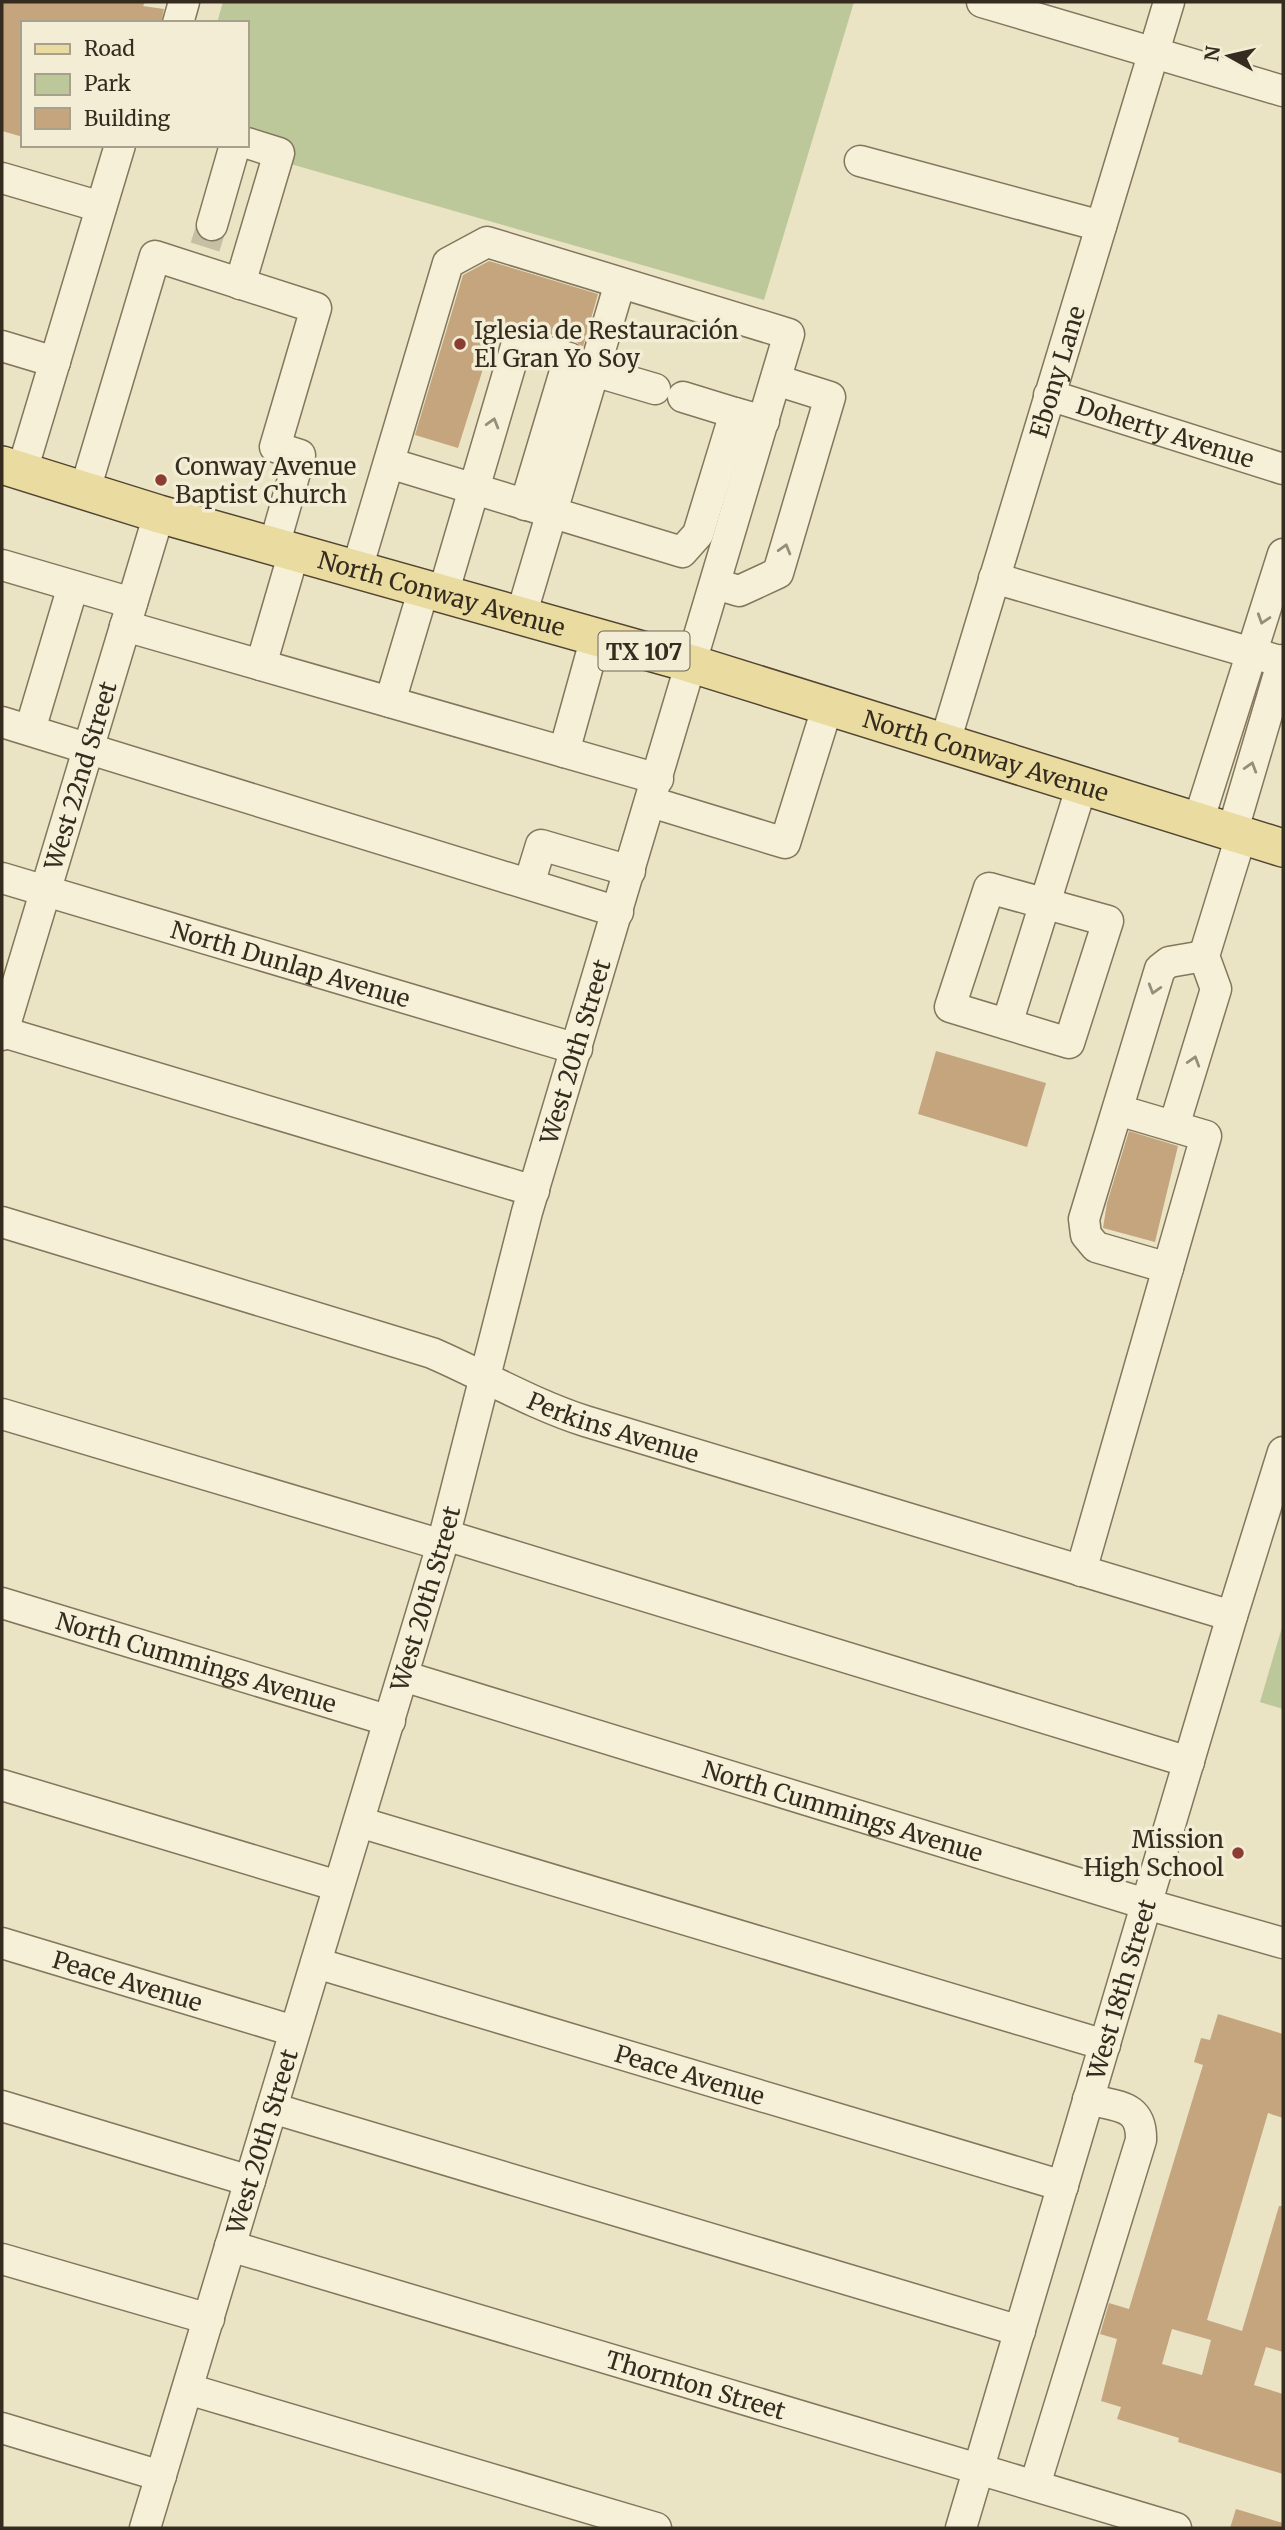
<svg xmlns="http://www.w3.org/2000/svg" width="1285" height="2530" font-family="Merriweather,serif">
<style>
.green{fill:#bcc79a}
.building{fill:#c5a57e;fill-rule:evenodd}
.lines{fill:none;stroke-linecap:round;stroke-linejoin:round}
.minor-tunnel{stroke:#c6bfa4;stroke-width:30;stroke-dasharray:30 15;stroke-linecap:butt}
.minor-casing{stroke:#83765d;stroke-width:33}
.major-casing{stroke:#514431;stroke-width:40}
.minor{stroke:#f5f0d7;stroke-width:30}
.major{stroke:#eadca0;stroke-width:37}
.oneway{stroke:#958e7b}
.poi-dot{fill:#8c3d32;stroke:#f2edd4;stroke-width:2.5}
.labels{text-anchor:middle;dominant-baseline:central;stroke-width:7;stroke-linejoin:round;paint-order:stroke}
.shield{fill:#f2edd4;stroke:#6e6655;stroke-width:2}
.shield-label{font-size:23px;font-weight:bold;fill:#352c1f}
.poi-label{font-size:24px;fill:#352c1f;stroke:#f2edd4;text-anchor:start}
.street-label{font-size:24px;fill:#352c1f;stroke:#f2edd4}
</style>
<rect width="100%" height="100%" fill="#eae4c5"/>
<g class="green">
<path d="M223,2H854L764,300L224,145H247V23H217Z"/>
<path d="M1283,1624V1709L1260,1702Z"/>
</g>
<g class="building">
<path d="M2,2H145L143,6L164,9L161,23H23V137L2,131Z"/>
<path d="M489,261L598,294L583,347L574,341L521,326H513L505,330L501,337L494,334L458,448L415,435L463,275Z"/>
<path d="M936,1051L1046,1083L1027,1147L918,1114Z"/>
<path d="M1129,1131L1178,1146L1155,1242L1103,1228L1107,1203Z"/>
<path d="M1218,2014L1283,2034V2118L1268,2113L1207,2320L1242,2331L1279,2206H1283V2352L1266,2347L1254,2385L1283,2394V2474L1178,2442L1179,2438L1117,2419L1121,2407L1101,2401L1117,2339L1100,2334L1109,2303L1129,2309L1203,2065L1194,2062L1201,2038L1210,2040ZM1172,2329L1211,2340L1202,2375L1162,2364Z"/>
<path d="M1236,2509L1283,2523V2528H1230Z"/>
</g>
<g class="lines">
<path class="minor-tunnel" d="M205,247L212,225"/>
<defs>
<g id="minor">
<path d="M982,2L1283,91"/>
<path d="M178,23L184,2"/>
<path d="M860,161L1101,226"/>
<path d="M2,178L101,207"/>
<path d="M212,225L235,145"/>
<path d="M240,284L279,153L247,143"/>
<path d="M2,346L55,362"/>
<path d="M594,371L655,389"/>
<path id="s1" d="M1049,395L1283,469"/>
<path d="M683,397L735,413"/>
<path d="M389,463L682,552L698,534L735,413L764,421"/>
<path d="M22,471L120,145"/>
<path d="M85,490L155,256L316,308L275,447L300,455L274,546"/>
<path d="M2,565L132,603"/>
<path d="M994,578L1283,662"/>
<path d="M716,584L739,591L778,573L830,397L776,380"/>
<path d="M443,594L517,343L569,358L525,505"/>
<path d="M521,616L620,283"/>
<path d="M125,626L658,779"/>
<path d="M261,665L294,552"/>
<path d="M390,702L424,588"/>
<path d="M2,722L618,912"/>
<path d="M30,730L73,586"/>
<path id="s2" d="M945,742L1169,2"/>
<path d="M564,752L596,637"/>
<path d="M651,802L785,843L828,705"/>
<path d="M1198,822L1283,554"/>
<path d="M1232,833L1283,660"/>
<path id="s3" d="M2,878L577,1049"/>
<path d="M529,884L541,845L630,871"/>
<path d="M989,888L1108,921L1069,1043L950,1007Z"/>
<path d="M1007,1024L1082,785"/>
<path d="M3,1032L534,1191"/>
<path id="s4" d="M2,1035L159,514"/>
<path d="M1118,1110L1206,1136L1168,1268L1096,1247L1086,1235L1084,1219L1160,969L1169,962L1204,956"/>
<path d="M1174,1126L1216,989L1204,956L1241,836"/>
<path id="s5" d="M2,1222L432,1353C483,1375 532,1404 585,1421L1232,1616"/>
<path d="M2,1414L442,1545"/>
<path d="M445,1535L1189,1762"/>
<path d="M1081,1571L1168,1268"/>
<path id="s6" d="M2,1603L390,1721"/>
<path id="s7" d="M403,1676L1146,1904L1283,1943"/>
<path d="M2,1785L338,1886"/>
<path d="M359,1822L1105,2045"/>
<path id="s8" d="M2,1943L294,2031"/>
<path id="s9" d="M316,1963L1063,2186"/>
<path d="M2,2106L250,2181"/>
<path d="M272,2108L1020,2331"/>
<path id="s10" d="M230,2246L1176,2528"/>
<path d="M2,2259L209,2319"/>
<path d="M188,2389L656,2528"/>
<path d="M2,2428L161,2476"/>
<path d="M1035,2485L1141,2140C1142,2104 1117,2107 1088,2099"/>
<path id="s11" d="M145,2528L442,1545L527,1212L789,334L487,242L448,263L357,569"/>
<path id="s12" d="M961,2528L1232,1616L1283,1452"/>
</g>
<g id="major">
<path id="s13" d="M2,465L159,514L692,664L1283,848"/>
</g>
</defs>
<use href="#minor" class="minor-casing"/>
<use href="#major" class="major-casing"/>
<use href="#minor" class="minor"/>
<use href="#major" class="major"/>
</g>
<defs><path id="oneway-chevron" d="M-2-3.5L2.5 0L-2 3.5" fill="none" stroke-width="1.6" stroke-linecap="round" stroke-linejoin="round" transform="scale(1.75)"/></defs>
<g class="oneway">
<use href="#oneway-chevron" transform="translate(493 423) rotate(-74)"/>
<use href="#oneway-chevron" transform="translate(785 549) rotate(-74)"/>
<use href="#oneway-chevron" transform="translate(1263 619) rotate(108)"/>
<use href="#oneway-chevron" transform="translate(1251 767) rotate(-73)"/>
<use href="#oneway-chevron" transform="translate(1154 989) rotate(107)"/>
<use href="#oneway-chevron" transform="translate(1194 1061) rotate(-73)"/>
</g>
<g class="poi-dot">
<circle cx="460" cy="344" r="7"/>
<circle cx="161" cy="480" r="7"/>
<circle cx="1238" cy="1853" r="7"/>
</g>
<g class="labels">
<rect class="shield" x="598.5" y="631.5" width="91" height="39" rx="5"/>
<g class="shield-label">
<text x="644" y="651">TX 107</text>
</g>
<g class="poi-label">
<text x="474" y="330">Iglesia de Restauración<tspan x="474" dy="28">El Gran Yo Soy</tspan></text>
<text x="175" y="466">Conway Avenue<tspan x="175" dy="28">Baptist Church</tspan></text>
<text x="1224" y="1839" text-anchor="end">Mission<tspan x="1224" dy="28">High School</tspan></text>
</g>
<g class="street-label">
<text stroke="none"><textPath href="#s2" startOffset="387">Ebony Lane</textPath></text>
<text stroke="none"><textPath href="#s1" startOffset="122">Doherty Avenue</textPath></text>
<text stroke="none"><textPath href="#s13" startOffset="458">North Conway Avenue</textPath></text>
<text stroke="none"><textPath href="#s13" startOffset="1026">North Conway Avenue</textPath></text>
<text stroke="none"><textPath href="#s4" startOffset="271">West 22nd Street</textPath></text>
<text stroke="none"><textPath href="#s3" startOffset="301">North Dunlap Avenue</textPath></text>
<text stroke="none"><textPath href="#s11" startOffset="1538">West 20th Street</textPath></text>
<text stroke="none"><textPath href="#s5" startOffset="646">Perkins Avenue</textPath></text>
<text stroke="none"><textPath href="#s11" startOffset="971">West 20th Street</textPath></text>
<text stroke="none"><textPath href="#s6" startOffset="203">North Cummings Avenue</textPath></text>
<text stroke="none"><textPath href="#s7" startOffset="460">North Cummings Avenue</textPath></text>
<text stroke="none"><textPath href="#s8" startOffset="131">Peace Avenue</textPath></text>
<text stroke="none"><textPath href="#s12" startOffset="562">West 18th Street</textPath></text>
<text stroke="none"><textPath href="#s9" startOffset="390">Peace Avenue</textPath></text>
<text stroke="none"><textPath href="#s11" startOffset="404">West 20th Street</textPath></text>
<text stroke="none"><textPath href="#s10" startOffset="486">Thornton Street</textPath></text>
</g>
</g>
<rect width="1285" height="2530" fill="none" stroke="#352c1f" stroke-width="7"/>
<rect x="21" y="21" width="228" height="126" fill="#f2edd4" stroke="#a6a08c" stroke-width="2"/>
<rect x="35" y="44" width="35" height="10" fill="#eadca0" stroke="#a6a08c" stroke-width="2"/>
<text x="84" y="56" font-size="21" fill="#352c1f">Road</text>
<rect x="35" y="74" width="35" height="21" fill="#bcc79a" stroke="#a6a08c" stroke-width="2"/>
<text x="84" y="91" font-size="21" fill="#352c1f">Park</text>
<rect x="35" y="108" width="35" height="21" fill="#c5a57e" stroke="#a6a08c" stroke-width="2"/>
<text x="84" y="126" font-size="21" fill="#352c1f">Building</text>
<g transform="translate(1229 56) rotate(278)" stroke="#f2edd4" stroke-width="5" paint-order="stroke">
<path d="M0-5L12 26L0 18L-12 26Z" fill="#352c1f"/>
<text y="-10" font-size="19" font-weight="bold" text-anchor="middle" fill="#352c1f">N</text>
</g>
</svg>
